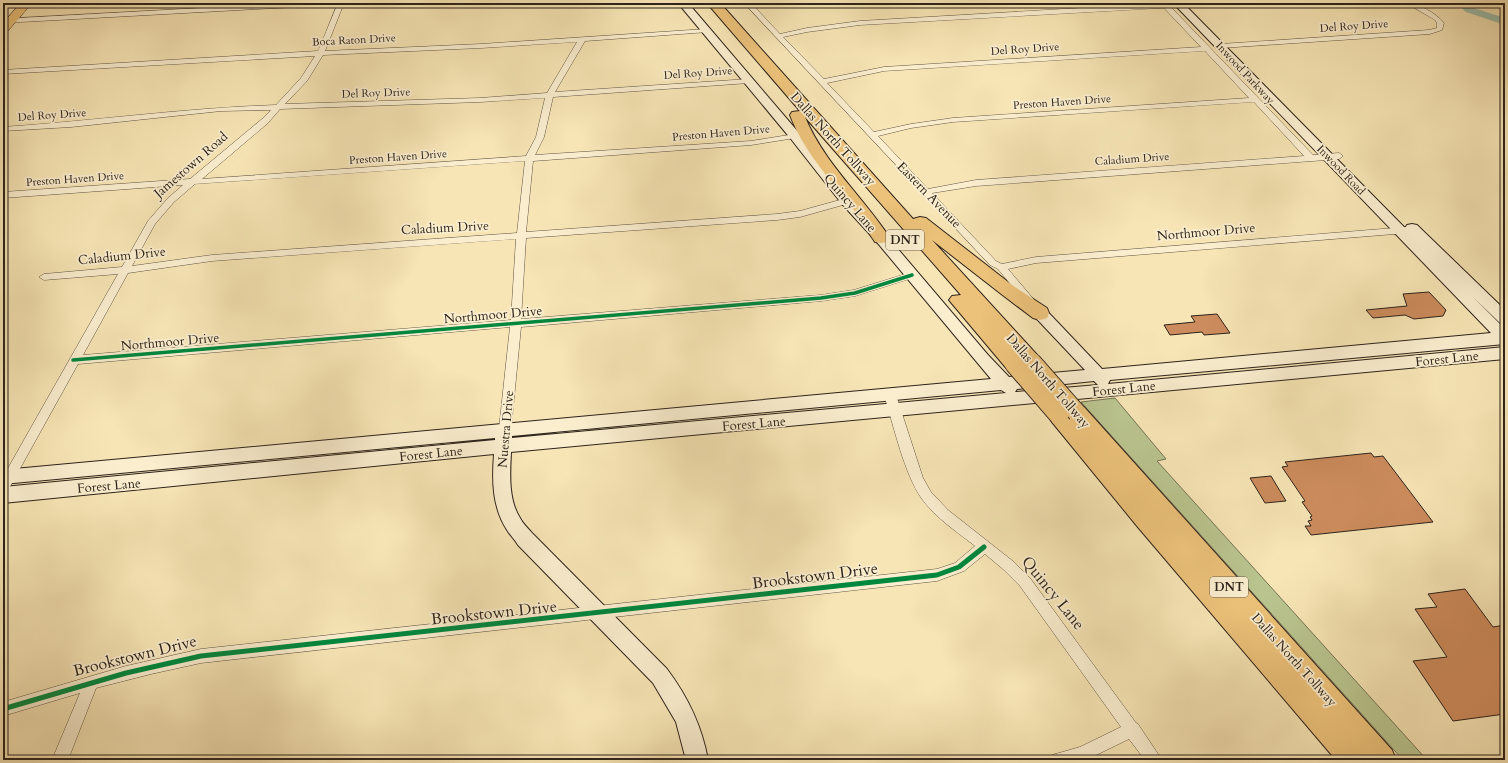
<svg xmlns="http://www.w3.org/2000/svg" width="1508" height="763" font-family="Cardo,serif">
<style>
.green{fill:#bac58f;stroke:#747455}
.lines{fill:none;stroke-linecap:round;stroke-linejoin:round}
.river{fill:#9dbfad;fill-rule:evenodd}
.building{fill:#cd8c5d;stroke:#2d231b}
.street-casing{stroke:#605442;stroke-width:1}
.secondary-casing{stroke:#2d231b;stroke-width:2}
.primary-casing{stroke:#2d231b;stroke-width:1}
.highway-casing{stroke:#2d231b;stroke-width:2}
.street{fill:#faeecf;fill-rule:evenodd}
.secondary{fill:#faeecf;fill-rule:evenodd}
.primary{fill:#ecc27a;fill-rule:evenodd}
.highway{fill:#ecc27a;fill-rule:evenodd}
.highway-bridge-casing{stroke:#2d231b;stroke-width:20;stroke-linecap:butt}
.highway-bridge{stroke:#ecc27a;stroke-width:18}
.cycleway-far1-casing{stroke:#faeecf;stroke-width:6}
.cycleway-casing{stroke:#faeecf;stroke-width:8}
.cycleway-far1{stroke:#00873e;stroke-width:3.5}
.cycleway{stroke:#00873e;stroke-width:5}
.labels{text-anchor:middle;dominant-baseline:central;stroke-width:3.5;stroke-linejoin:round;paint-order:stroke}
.far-street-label{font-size:11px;fill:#2d231b;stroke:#faeecf}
.shield{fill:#faeecf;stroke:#6a6051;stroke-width:1}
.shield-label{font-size:12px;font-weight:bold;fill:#2d231b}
.street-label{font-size:13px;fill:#2d231b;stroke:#faeecf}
.near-street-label{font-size:16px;fill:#2d231b;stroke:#faeecf}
</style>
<rect width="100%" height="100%" fill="#f7e5b5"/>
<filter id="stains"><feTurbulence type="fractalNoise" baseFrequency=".005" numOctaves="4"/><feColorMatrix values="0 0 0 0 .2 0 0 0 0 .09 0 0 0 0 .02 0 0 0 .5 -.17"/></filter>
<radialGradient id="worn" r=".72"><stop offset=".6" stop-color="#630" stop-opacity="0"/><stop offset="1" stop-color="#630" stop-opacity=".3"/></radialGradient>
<path class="green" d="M1115,398L1166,459L1157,461L1427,760H1403L1081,402Z"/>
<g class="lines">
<path class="river" d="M1456,3H1467L1474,8L1505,18V25L1466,12Z"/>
</g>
<g class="building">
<path d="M1429,292L1446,310L1443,316L1414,319L1405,315L1373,318L1366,310L1407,306L1403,294Z"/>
<path d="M1217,314L1230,333L1204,335L1202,332L1170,335L1164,325L1195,322L1191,316Z"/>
<path d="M1371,453L1374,457L1383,456L1433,522L1311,535L1305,526H1311L1308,521L1312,520L1310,517L1312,516L1302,502L1305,501L1282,467L1288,466L1285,462Z"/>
<path d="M1271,476L1286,501L1265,503L1250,478Z"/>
<path d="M1465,589L1493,627L1505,625V714L1453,721L1413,661L1447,657L1415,609L1437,607L1428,594Z"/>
</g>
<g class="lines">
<defs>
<g id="street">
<path d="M294,3H334L331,5L3,23V19Z"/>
<path d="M338,3H344L325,51L481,44L706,29L708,30V32L585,41L555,92L749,79L753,81L749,83L553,97L544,137L535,155L751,141L795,134L799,136L795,138L751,145L533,161L526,232L777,214L800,211L847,198L851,201L850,203L800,217L777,220L526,238L521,319L821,295L854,290L912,272L917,275L915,277L855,296L821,301L521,327L511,429L509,432L505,434L501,432L499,429L510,327L78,364L7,492L3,493V477L118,274L44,280L39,277L44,274L122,267L148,221L168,198L183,185L3,198V192L190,179L262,119L271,110L221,111L71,127L3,131V127C94,121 185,108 276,105L301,78L315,56L3,74V70L318,51ZM577,42L547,93L480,98L285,104L307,81L323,55L481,48ZM545,98L536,137L526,156L202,179L268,123L280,109L480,102ZM525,161L517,233L212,255L132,266L155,224L174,202L195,184ZM516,239L511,320L83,355L128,273L212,261Z"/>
<path d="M744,3H751L780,34L807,28L860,21L1167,3L1313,155L1339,153L1343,156L1339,159L976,186L932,193L996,261L1002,264L1036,257L1407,227L1412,230L1407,233L1036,263L1008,269L1036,302L1035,304H1027L998,269L990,265ZM1164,8L1201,47L884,67L824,79L783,37L807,32L860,25ZM1205,51L1249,98L953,118L911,124L874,132L827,83L884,71ZM1254,102L1304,156L976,180L928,189L878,136L911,128L953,122Z"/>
<path d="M1209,3L1206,5L1179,7L1176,5L1179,3Z"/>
<path d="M1406,3C1418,3 1436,13 1444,23L1442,30L1430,34L1221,48L1217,46L1221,44L1429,30L1437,28V23L1435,20Z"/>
<path d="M890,391L894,392L896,395L923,478L931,492L948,510L1014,562L1030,578L1136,723L1138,724L1162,760H1145L1129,739L1086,760H1049L1052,755L1080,747L1121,727L1020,586L1004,570L985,554L964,571L937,581L201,663L151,674L96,688L68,760H52L80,693L3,716V702L126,666L201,649L937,569L955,563L975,546C957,532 936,518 922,499C904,474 894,426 884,395L886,392Z"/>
</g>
<path id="secondary" d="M678,3H688L799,133L852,198L886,235L988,355L1009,377L1085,370L1035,317L1033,313L1035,309L1040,308L1045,309L1102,369L1491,333L1173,3H1183L1405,228L1407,225L1412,224L1417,225L1505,310V324L1500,323L1473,297L1505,329V344L1110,380L1108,384L1505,347V359L511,452C510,473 508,499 520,518C523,524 528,528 532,533L667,669C688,697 702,726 708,760H686L676,722L653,683L518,545C515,540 510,535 507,530C492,507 492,480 494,454L3,503V487L495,440V438L3,484V470L991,379L876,241L842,204L791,139ZM1094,381L1098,385L1015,392L1017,389ZM1001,390L1006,393L512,438V436Z"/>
<path id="primary" d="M21,3H32L7,32L3,33V23Z"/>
<g id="highway">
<path d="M707,3H720L913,219L920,217L926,218L1012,285L1047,308L1049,313L1047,318L1040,320L1033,318L1000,293L932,240L1039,357L1042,362L1039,367L1032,369L1023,365L1021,369L1014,371L1007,369L949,300L952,296L961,295L805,117C824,163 863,197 890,238L887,242L881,243L875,242C867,230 859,218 851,206C828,177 803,150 790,115L792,112L800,111Z"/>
<path d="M1077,405L1084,407L1392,750L1396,760H1336L1137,526L1052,422L1049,416L1052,410L1059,408L1067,412L1070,407Z"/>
</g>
</defs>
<use href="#street" class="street-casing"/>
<use href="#secondary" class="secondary-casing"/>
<use href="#primary" class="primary-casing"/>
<use href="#highway" class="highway-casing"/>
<use href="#street" class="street"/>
<use href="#secondary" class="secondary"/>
<use href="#primary" class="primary"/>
<use href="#highway" class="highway"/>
<defs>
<g id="highway-bridge">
<path d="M1032,362L1077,413"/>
<path d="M1014,364L1059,416"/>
</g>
</defs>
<use href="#highway-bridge" class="highway-bridge-casing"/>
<use href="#highway-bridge" class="highway-bridge"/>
<defs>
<path id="cycleway-far1" d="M73,360L821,298L855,293L912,275"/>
<path id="cycleway" d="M3,709L126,673L201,656L937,575L959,567L984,547"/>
</defs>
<use href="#cycleway-far1" class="cycleway-far1-casing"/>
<use href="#cycleway" class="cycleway-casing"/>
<use href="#cycleway-far1" class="cycleway-far1"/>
<use href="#cycleway" class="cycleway"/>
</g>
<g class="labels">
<g class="far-street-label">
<text transform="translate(1354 26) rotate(-4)">Del Roy Drive</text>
<text transform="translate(354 40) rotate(-3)">Boca Raton Drive</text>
<text transform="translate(1025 49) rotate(-4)">Del Roy Drive</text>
<text transform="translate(698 73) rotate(-4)">Del Roy Drive</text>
<text transform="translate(1245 73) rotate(47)">Inwood Parkway</text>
<text transform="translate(376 93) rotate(-2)">Del Roy Drive</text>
<text transform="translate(1062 102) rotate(-4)">Preston Haven Drive</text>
<text transform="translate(52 115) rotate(-4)">Del Roy Drive</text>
<text transform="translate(721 133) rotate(-5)">Preston Haven Drive</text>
<text transform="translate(398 157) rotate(-4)">Preston Haven Drive</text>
<text transform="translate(1132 159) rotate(-4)">Caladium Drive</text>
<text transform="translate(1341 170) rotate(46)">Inwood Road</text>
<text transform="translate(75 179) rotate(-4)">Preston Haven Drive</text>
</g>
<g class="shield">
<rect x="886" y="230" width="38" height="20" rx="3"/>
<rect x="1210" y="577" width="38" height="20" rx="3"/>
</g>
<g class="shield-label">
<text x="905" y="240">DNT</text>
<text x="1229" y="587">DNT</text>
</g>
<g class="street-label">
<text transform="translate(833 139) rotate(48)">Dallas North Tollway</text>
<text transform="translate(191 165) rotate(-41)">Jamestown Road</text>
<text transform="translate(929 195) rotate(46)">Eastern Avenue</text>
<text transform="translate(850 203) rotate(49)">Quincy Lane</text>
<text transform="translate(445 228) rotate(-3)">Caladium Drive</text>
<text transform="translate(1206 232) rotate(-5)">Northmoor Drive</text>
<text transform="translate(122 256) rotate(-6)">Caladium Drive</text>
<text transform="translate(493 315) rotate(-5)">Northmoor Drive</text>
<text transform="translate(170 342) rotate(-5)">Northmoor Drive</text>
<text transform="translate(1447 359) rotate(-6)">Forest Lane</text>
<text transform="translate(1048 381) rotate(49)">Dallas North Tollway</text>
<text transform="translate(1124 389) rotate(-6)">Forest Lane</text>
<text transform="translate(754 424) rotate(-5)">Forest Lane</text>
<text transform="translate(506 429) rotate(-85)">Nuestra Drive</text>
<text transform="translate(431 454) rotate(-6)">Forest Lane</text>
<text transform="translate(109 486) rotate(-5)">Forest Lane</text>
<text transform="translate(1294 660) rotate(48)">Dallas North Tollway</text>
</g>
<g class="near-street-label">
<text transform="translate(815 576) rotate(-7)">Brookstown Drive</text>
<text transform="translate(1053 593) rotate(51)">Quincy Lane</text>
<text transform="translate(494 613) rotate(-6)">Brookstown Drive</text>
<text transform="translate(135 656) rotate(-14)">Brookstown Drive</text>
</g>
</g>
<rect width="1508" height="763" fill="none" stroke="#f7e5b5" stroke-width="16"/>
<rect x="4" y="4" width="1500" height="755" fill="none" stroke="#2d231b" stroke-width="2"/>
<rect x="8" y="8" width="1492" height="747" fill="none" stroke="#2d231b"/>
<rect width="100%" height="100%" filter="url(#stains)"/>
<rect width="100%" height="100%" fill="url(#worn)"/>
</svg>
